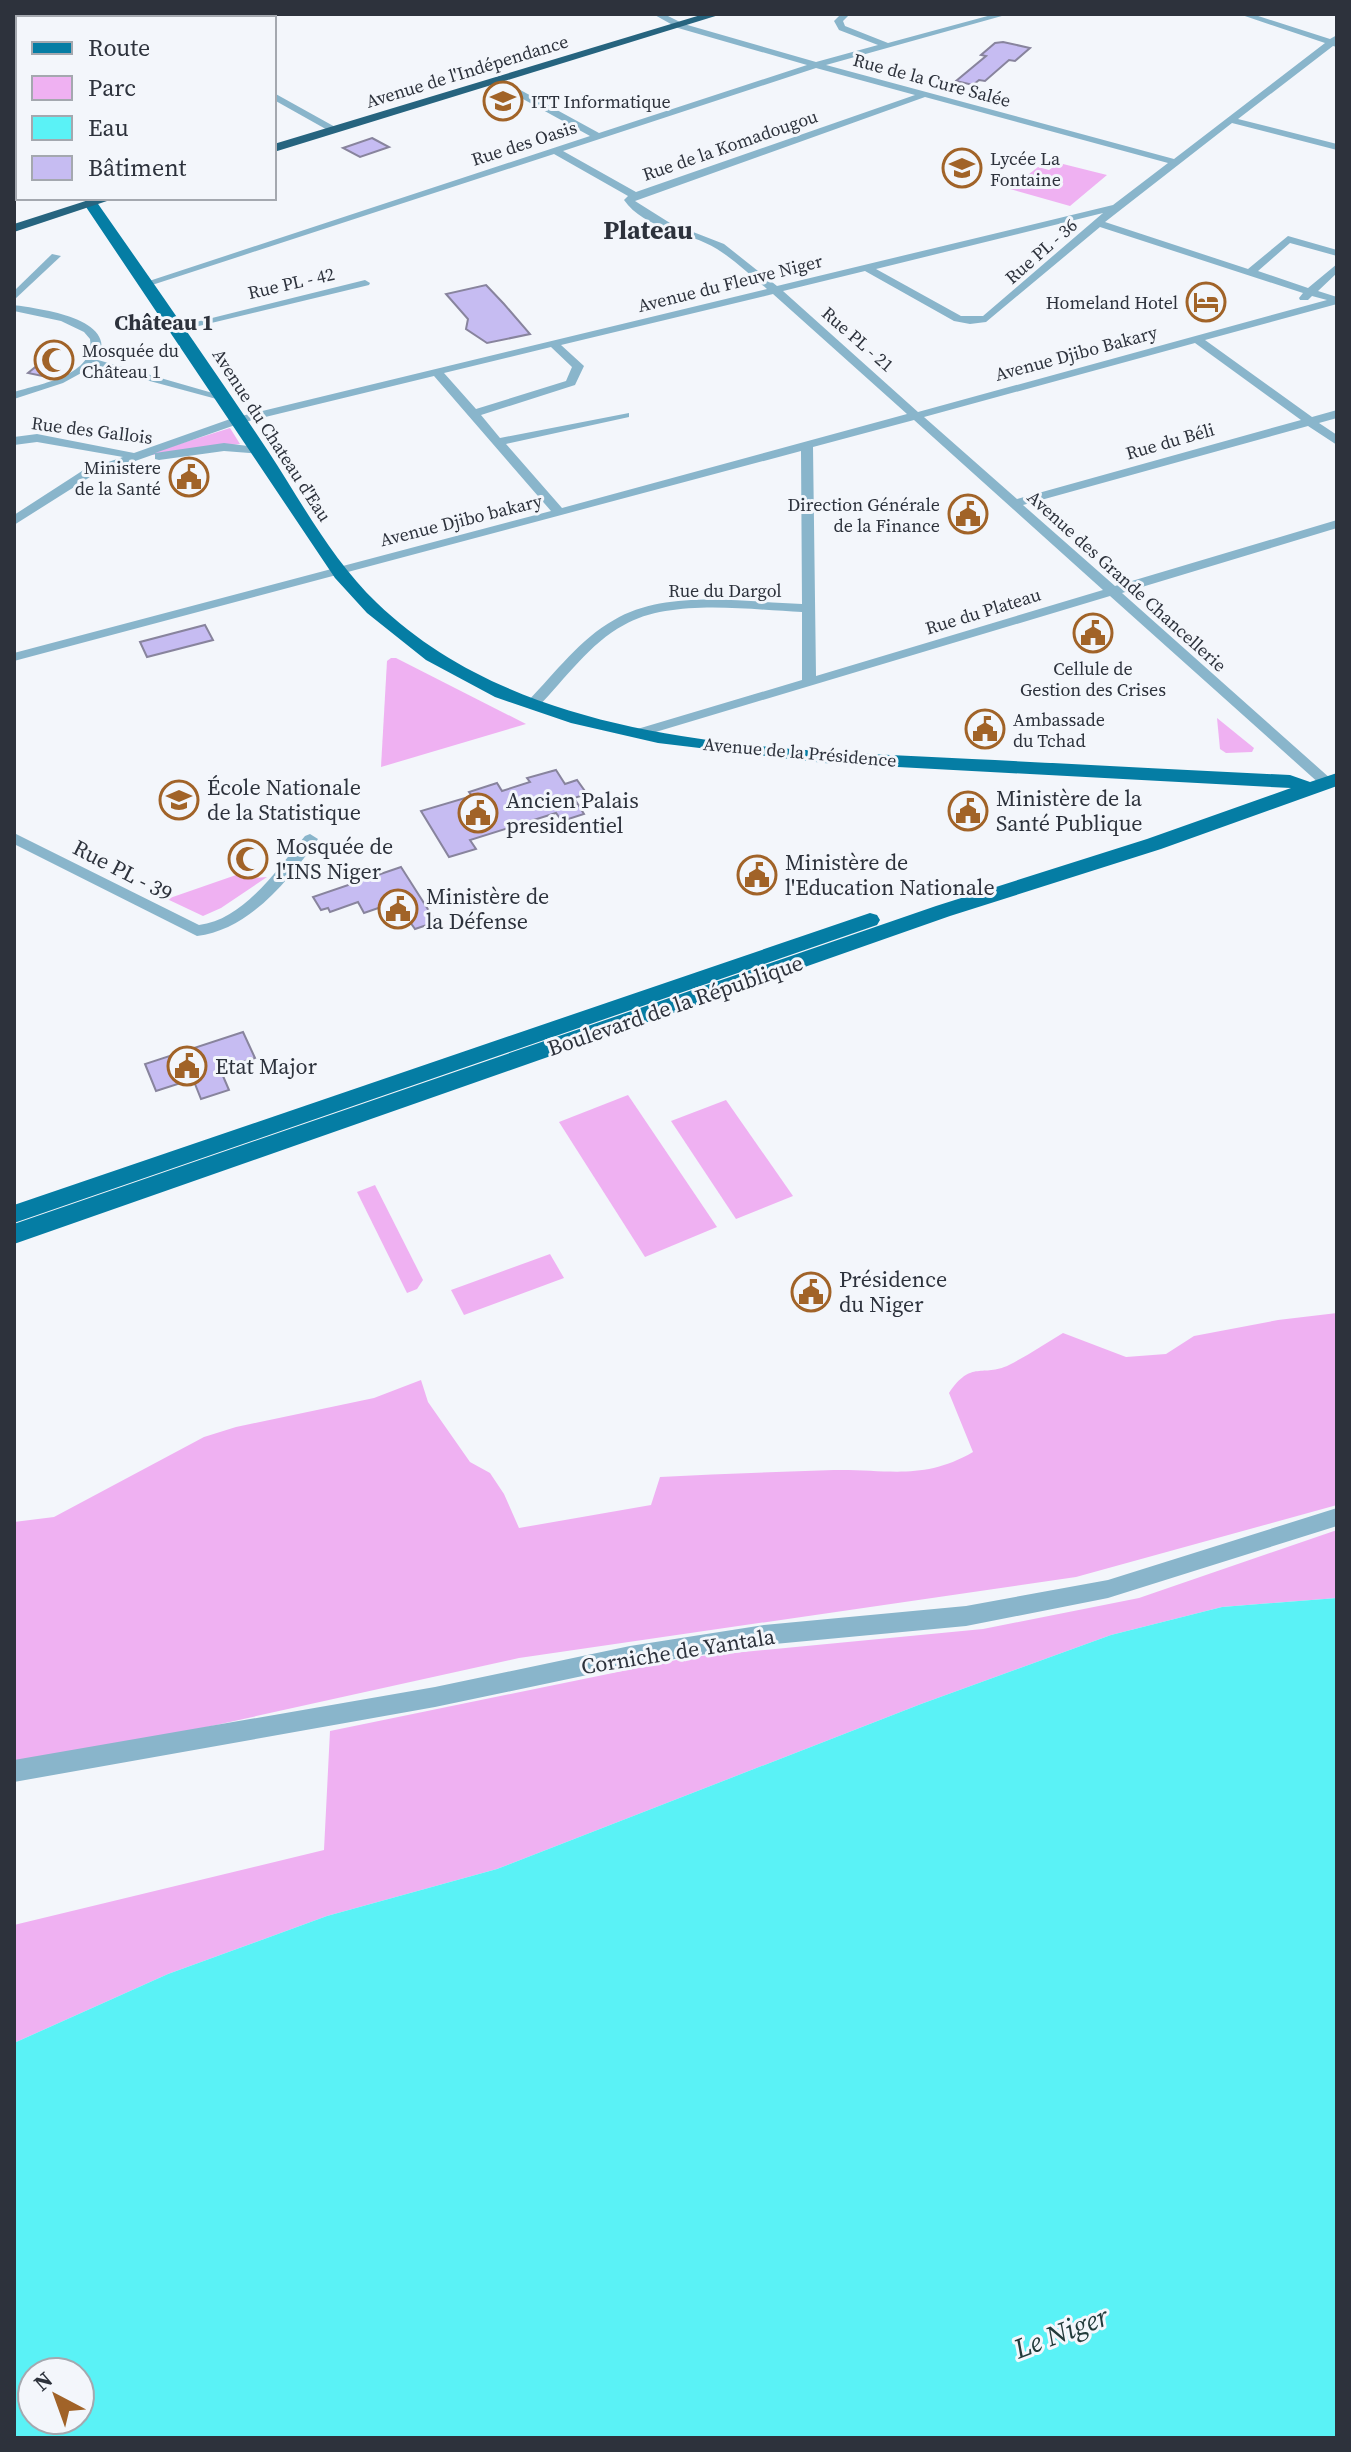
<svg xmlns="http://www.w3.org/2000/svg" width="1351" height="2452" font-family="'Source Serif 4',serif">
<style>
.green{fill:#efb1f2}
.water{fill:#5af2f6;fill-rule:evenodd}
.building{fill:#c6bcf2;stroke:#88849d;stroke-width:2}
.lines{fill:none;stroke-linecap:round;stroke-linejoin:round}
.minor{fill:#89b5cb;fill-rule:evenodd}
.major{fill:#057da4;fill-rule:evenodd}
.highway{fill:#26647f;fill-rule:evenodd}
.labels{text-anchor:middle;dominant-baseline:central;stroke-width:6;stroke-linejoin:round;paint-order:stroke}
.far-street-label{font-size:18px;fill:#2d323c;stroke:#f3f6fb}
.far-poi-label{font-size:18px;fill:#2d323c;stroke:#f3f6fb;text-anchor:start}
.far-quarter-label{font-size:22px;font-weight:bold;fill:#2d323c;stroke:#f3f6fb}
.poi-label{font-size:22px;fill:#2d323c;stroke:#f3f6fb;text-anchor:start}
.street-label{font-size:22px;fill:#2d323c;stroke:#f3f6fb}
.far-district-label{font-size:26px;font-weight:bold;fill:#2d323c;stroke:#f3f6fb}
.near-water-label{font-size:28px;font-style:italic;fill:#223b3b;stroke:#f3f6fb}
</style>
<rect width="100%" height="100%" fill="#f3f6fb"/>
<g class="green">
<path d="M1059,163L1107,175L1070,206L1010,189L1038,167L1049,170Z"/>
<path d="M230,428L240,444L152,455L151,453Z"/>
<path d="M391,658H396L526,724L381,767L387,661Z"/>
<path d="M1217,718L1254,748L1252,752L1226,753L1220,749Z"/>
<path d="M239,874L242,879L267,877L221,908L203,916L167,899Z"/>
<path d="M628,1095L717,1227L645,1257L559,1122Z"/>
<path d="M726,1100L793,1196L736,1219L671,1121Z"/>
<path d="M375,1185L423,1280L417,1289L407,1293L357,1192Z"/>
<path d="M550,1254L564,1278L464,1315L451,1290Z"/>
<path d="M1337,1313V1505L1076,1577L519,1658L198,1729L14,1762V1522L54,1517L204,1437L236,1427L374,1398L421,1380L428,1402L470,1462L490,1473L504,1494L519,1528L651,1505L660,1477C718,1474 776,1472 834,1470C888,1469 923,1481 973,1452L949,1393C972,1359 982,1378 1009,1365C1027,1356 1045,1344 1063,1333L1126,1357L1166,1354L1194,1336L1278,1320Z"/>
<path d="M1337,1530V1598L1222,1607L1111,1635L921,1704L497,1869L327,1916L168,1974L14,2043V1925L324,1850L330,1731L691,1657L983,1629L1139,1598Z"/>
</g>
<path class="water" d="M1337,1598V2438H14V2043L168,1974L327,1916L497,1869L921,1704L1111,1635L1222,1607ZM32,2372H80V2420H32Z"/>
<g class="building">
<path d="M1003,42L1030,48L1015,61L1009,60L985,81L979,80L973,85L956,81L986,56L981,55L995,43Z"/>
<path d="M372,138L389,147L360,157L343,148Z"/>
<path d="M486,285L504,304L530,334L487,343L466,329L468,319L446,294Z"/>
<path d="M50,355L68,358L47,377L28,373Z"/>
<path d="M205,625L213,640L147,657L140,642Z"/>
<path d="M556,770L565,784L577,780L587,794L574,798L584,814L562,821L556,813L470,840L476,849L449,857L421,811L472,796L469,792L497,783L502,791L530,782L527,778Z"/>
<path d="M401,867L436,922L415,929L410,922L401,926L387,905L364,913L358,902L330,912L328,908L321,910L313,897Z"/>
<path d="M243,1032L255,1058L220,1069L229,1090L201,1099L193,1079L156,1091L145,1064Z"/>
</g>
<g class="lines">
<g class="minor">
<path d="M26,14H34L31,18H23Z"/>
<path d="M135,14H145L149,18H139Z"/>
<path d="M653,14H664L684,24L816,62L878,45L839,30L834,21L841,14H850L843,21L845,26L888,43L995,14H1009L826,65L1174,159L1325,43L1239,14H1252L1330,39L1337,35V47L1333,46L1238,119L1337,144V150L1232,123L1105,222L1248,269L1288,236L1337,250V256L1290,243L1258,271L1308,288L1337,264V273L1318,291L1337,297V304L1205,340L1312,417L1337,410V418L1319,423L1337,435V445L1308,426L1023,505L1115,586L1337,520V528L1122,593L1331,779V785H1321L1110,596L639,737L634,736V730L802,680V612C749,610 672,598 624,625C590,643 565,679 539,706H529V700C555,673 580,639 614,620C667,589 743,602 802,604L801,451L14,661V653L551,511L434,376L241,423L155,453L224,443L264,448V454L224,451L159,460L155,459V454L90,477L14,525V515L82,471L123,457L37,442L14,445V437L37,434L134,453L233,418L767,289C751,276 735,260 717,249C688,231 645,230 624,200L628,196L554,154L152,285L143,283L590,136L494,83V79H500L599,133L807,65L678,28ZM816,68L915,95L636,192L563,151ZM925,97L1168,163L1113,205L777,286L724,244L670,223L635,201ZM1103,213L983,316H961L876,269ZM1100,227L1303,293L1299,298L1300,300H1308L1312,296L1327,300L918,412L783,291L865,271L954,321L970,324L986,322ZM773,294L907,414L562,508L506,444L629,417V413L500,438L481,415L575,385L584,366L561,345ZM1195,343L1301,420L1017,499L924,417ZM551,347L572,367L566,381L476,409L444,373ZM914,420L1103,590L816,676L813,447Z"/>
<path d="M18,25V33L14,35V27Z"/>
<path d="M274,93L337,128L339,130L331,132L274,100Z"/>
<path d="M18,118V124L14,125V119Z"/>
<path d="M14,143L18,144V151L14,150Z"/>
<path d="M18,170V176L14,177V171Z"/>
<path d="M52,254L61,256L14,300V291Z"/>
<path d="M365,280L370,283L369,285L178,331L172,328Z"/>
<path d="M14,305C40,309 120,318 98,360L230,398L224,401L94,366L63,383L14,399V392C40,384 96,375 90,339L84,332L61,321L14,311Z"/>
<path d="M14,833L199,925C244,920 278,868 305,836L310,834L318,839C289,880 249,930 197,936L14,844Z"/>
<path d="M1337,1508V1526L1108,1598L966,1626L764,1645L630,1666L435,1707L14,1782V1760L435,1687L630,1646L764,1625L966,1606L1108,1580Z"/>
</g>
<g class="major">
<path d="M86,201H96C154,284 212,367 268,451C302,503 332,560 377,603C529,749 776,749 972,759C1078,764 1184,770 1290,775L1310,782L1337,773V786L1161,849L950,916L14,1244V1224L936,906L1147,839L1291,788L824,763L658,743L571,723L495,697L426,660L367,613L335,578L84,204Z"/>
<path d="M870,913L877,915L880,920L877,925L14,1223V1205Z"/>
</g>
<g class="highway">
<path d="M704,14H722L274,152V144Z"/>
<path d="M95,198H116L14,232V224Z"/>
</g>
</g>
<defs>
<symbol id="university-ring" viewBox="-11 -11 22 22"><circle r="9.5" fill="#f3f6fb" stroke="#a16328" stroke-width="1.5"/><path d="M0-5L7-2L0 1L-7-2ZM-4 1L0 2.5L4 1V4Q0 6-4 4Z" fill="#a16328"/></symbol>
<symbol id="school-ring" viewBox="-11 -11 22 22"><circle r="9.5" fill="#f3f6fb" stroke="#a16328" stroke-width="1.5"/><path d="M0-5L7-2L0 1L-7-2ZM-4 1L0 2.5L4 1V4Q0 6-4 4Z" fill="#a16328"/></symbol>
<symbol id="hotel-ring" viewBox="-11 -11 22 22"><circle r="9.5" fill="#f3f6fb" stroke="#a16328" stroke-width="1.5"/><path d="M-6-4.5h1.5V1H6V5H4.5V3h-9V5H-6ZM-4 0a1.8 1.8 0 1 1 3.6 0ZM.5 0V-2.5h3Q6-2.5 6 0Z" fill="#a16328"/></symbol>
<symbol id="mosque-ring" viewBox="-11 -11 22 22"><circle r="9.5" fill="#f3f6fb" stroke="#a16328" stroke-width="1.5"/><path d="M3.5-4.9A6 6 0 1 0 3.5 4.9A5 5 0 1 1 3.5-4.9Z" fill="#a16328"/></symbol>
<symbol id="civic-ring" viewBox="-11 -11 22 22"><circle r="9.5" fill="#f3f6fb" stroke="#a16328" stroke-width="1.5"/><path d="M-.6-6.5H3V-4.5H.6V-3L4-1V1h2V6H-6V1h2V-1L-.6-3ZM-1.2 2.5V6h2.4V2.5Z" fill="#a16328"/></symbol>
</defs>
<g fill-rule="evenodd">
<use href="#university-ring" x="481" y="79" width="44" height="44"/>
<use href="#school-ring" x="940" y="146" width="44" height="44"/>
<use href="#hotel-ring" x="1184" y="280" width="44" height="44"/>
<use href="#mosque-ring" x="32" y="338" width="44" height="44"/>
<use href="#civic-ring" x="167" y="455" width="44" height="44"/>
<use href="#civic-ring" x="946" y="492" width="44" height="44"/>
<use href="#civic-ring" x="1071" y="611" width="44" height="44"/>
<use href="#civic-ring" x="963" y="707" width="44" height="44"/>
<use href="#university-ring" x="157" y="778" width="44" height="44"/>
<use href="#civic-ring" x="946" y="789" width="44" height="44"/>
<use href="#civic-ring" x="456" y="791" width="44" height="44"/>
<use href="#mosque-ring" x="226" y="837" width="44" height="44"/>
<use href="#civic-ring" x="735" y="853" width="44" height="44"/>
<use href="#civic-ring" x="376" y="887" width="44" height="44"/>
<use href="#civic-ring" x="165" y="1044" width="44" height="44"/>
<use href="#civic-ring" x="789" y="1270" width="44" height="44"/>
</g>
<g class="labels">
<g class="far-street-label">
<text transform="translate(467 71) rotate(-17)">Avenue de l'Indépendance</text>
<text transform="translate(932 80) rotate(15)">Rue de la Cure Salée</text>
<text transform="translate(524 143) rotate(-18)">Rue des Oasis</text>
<text transform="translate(730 145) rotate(-19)">Rue de la Komadougou</text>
<text transform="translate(1041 251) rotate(-41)">Rue PL - 36</text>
<text transform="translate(291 283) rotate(-13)">Rue PL - 42</text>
<text transform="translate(730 283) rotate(-14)">Avenue du Fleuve Niger</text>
<text transform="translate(858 339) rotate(41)">Rue PL - 21</text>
<text transform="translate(1076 353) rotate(-15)">Avenue Djibo Bakary</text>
<text transform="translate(92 430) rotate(7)">Rue des Gallois</text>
<text transform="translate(272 435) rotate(57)">Avenue du Chateau d'Eau</text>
<text transform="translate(1170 441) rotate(-16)">Rue du Béli</text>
<text transform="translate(461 520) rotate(-14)">Avenue Djibo bakary</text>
<text transform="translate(1127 581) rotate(42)">Avenue des Grande Chancellerie</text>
<text x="725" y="590">Rue du Dargol</text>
<text transform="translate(983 611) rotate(-17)">Rue du Plateau</text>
<text transform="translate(800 752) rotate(5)">Avenue de la Présidence</text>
</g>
<g class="far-poi-label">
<text x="531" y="101">ITT Informatique</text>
<text x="990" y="158">Lycée La<tspan x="990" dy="21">Fontaine</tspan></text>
<text x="1178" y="302" text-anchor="end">Homeland Hotel</text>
<text x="82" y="350">Mosquée du<tspan x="82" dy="21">Château 1</tspan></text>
<text x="161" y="467" text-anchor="end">Ministere<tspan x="161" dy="21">de la Santé</tspan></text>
<text x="940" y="504" text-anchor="end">Direction Générale<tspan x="940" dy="21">de la Finance</tspan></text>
<text x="1093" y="668" text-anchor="middle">Cellule de<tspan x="1093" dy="21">Gestion des Crises</tspan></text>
<text x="1013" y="719">Ambassade<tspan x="1013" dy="21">du Tchad</tspan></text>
</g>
<g class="far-quarter-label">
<text x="164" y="322">Château 1</text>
</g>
<g class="poi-label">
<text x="207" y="787">École Nationale<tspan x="207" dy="25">de la Statistique</tspan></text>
<text x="996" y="798">Ministère de la<tspan x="996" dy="25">Santé Publique</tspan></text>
<text x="506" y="800">Ancien Palais<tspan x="506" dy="25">presidentiel</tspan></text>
<text x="276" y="846">Mosquée de<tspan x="276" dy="25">l'INS Niger</tspan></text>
<text x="785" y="862">Ministère de<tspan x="785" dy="25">l'Education Nationale</tspan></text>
<text x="426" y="896">Ministère de<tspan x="426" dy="25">la Défense</tspan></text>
<text x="215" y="1066">Etat Major</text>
<text x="839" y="1279">Présidence<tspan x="839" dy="25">du Niger</tspan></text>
</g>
<g class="street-label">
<text transform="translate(123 870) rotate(27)">Rue PL - 39</text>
<text transform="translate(675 1005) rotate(-19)">Boulevard de la République</text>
<text transform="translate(678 1651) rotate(-9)">Corniche de Yantala</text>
</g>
<g class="far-district-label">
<text x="648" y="230">Plateau</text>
</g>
<g class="near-water-label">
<text transform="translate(1061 2332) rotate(-21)">Le Niger</text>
</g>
</g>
<rect width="1351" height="2452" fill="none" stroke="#2d323c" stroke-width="32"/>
<rect x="16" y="16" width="260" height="184" fill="#f3f6fb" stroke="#a4a8af" stroke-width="2"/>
<rect x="32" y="42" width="40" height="12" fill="#057da4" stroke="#a4a8af" stroke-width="2"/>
<text x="88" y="56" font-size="24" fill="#2d323c">Route</text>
<rect x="32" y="76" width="40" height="24" fill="#efb1f2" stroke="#a4a8af" stroke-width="2"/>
<text x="88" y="96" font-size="24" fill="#2d323c">Parc</text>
<rect x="32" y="116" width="40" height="24" fill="#5af2f6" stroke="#a4a8af" stroke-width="2"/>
<text x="88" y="136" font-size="24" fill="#2d323c">Eau</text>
<rect x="32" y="156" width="40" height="24" fill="#c6bcf2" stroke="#a4a8af" stroke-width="2"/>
<text x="88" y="176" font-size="24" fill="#2d323c">Bâtiment</text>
<g transform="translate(56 2396) rotate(319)"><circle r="38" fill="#f3f6fb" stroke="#a4a8af" stroke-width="2"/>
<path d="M0-6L14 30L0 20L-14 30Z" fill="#a16328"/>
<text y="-12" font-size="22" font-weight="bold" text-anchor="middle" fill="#2d323c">N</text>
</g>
</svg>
